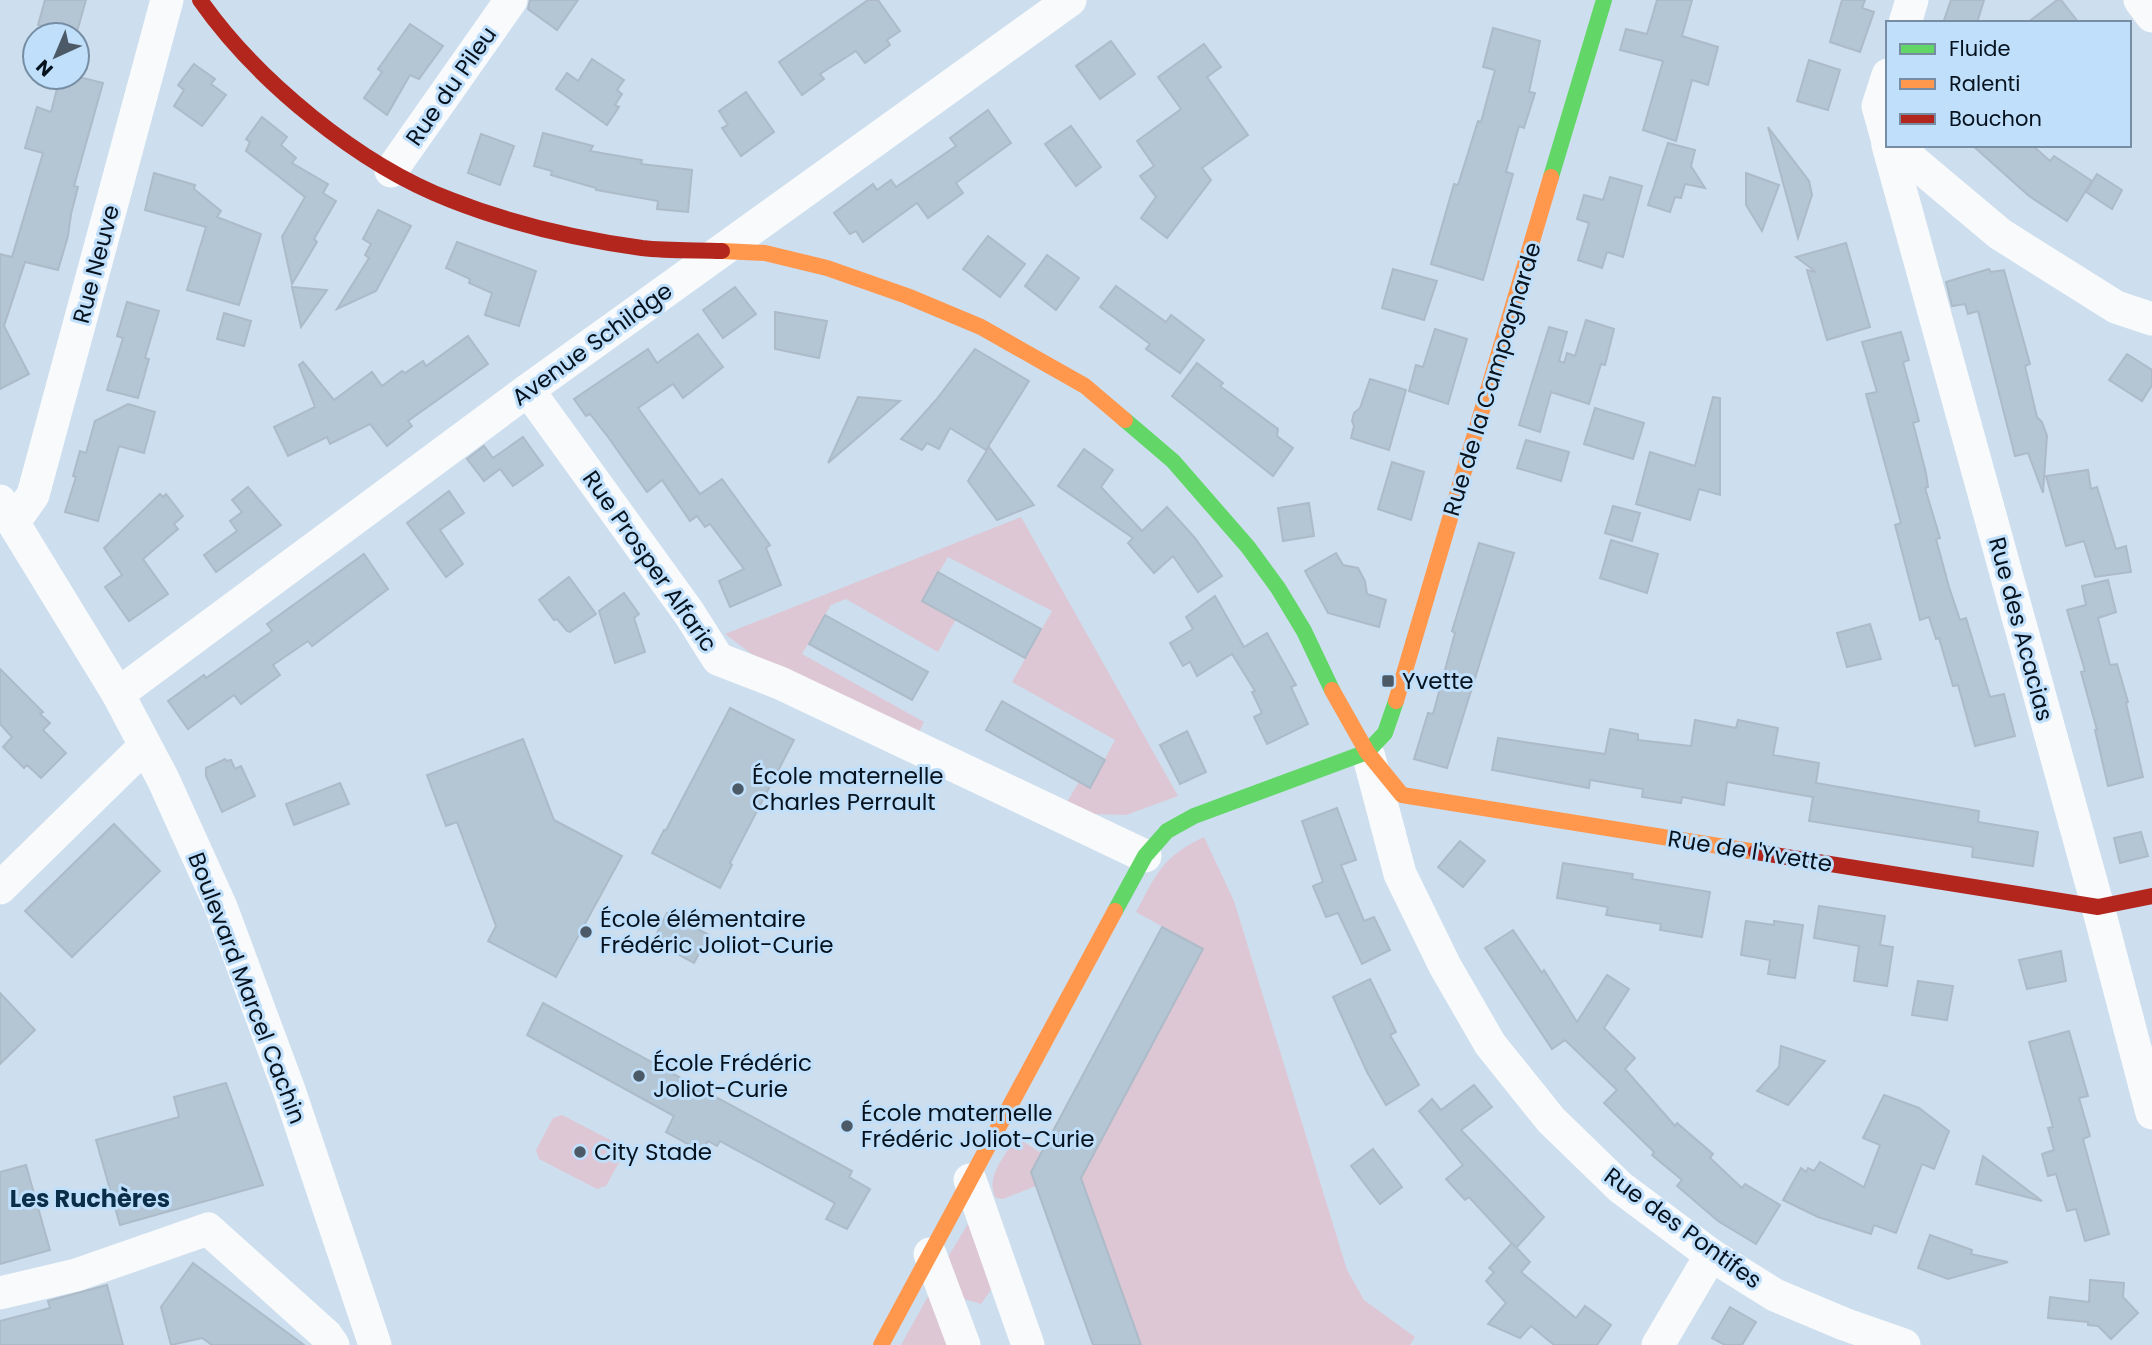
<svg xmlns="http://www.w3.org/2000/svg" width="2152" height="1345" font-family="Poppins,sans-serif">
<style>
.green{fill:#dec7d4}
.building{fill:#b4c5d4;stroke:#adbbc9;stroke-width:2}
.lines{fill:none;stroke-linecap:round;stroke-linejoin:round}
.street{stroke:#f8fafc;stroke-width:33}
.fast{stroke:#63d668;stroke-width:16}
.slow{stroke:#ff974d;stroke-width:16}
.jam{stroke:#b3261e;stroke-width:16}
.poi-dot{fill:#4c5a67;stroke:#c0dffb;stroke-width:2.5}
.labels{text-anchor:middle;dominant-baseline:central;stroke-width:6;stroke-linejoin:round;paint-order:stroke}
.street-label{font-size:23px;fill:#06131f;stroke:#c0dffb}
.poi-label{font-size:23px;fill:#06131f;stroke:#c0dffb;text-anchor:start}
.neighbourhood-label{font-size:24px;font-weight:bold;fill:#0a2d48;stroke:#c0dffb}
</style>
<rect width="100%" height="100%" fill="#cddeee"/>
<g class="green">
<path d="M1021,517L1178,796L1126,815L1093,814L1067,802L1079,782L1090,787L1115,740L1012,682L1052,611L948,557L922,601L956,619L938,652L846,599L831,605L802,654L924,722L918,734L753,655L725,634Z"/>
<path d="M1204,837L1234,901L1347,1270L1364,1300L1415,1337L1410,1345H1141L1081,1178L1203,949L1136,912C1157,873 1162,857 1204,837Z"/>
<path d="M562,1115L620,1145L623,1155L606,1186L597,1189L539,1159L536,1150L553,1118Z"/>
<path d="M1016,1137L1041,1153L1031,1172L1036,1186L1003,1199L996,1198C984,1178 1006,1155 1016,1137Z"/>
<path d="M968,1224L993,1287L981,1304L961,1298L946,1260Z"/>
<path d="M931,1291L949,1345H901Z"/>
</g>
<g class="building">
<path d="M45,0H86L76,35L38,25Z"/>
<path d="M530,0H578L557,30L528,9Z"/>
<path d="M868,0H878L900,31L887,40L890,45L865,63L856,51L820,74L824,79L802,95L779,62Z"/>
<path d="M1657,0H1692L1682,36L1718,47L1708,85L1692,80L1676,141L1643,130L1663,61L1620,50L1626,29L1647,34Z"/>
<path d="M1842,0H1865L1862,8L1874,12L1860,52L1830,42Z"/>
<path d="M1951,0H1984L1977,23H1943Z"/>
<path d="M2057,0H2061L2079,23H2027Z"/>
<path d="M410,24L443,46L419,79L410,75L387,115L364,98L382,72L378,69Z"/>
<path d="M1493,28L1540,41L1529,92L1535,93L1524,128L1519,126L1506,172L1513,174L1483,280L1431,264L1454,184L1458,185L1478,121L1481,122L1495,70L1483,67Z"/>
<path d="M1111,41L1135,74L1100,99L1076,66Z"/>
<path d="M1204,44L1221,67L1207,77L1248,135L1202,168L1211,180L1167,238L1141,218L1156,197L1140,176L1154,166L1137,141L1181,109L1158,77Z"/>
<path d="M592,59L624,80L617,90L622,94L615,105L619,107L607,125L556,89L567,73L578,81Z"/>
<path d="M1809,60L1840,70L1828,110L1797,101Z"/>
<path d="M194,64L215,79L211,84L226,95L202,126L174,106L184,90L178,85Z"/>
<path d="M60,77H79L103,83L74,186L78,187L71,214L68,236L58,270L25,262L4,326L29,374L0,389V254L12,257L43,153L25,148L37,107L51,112Z"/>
<path d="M746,92L774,132L741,156L722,128L728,125L719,111Z"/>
<path d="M988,110L1011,143L956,183L963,193L928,218L917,203L863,242L856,231L850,234L834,213L873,184L877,190L891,180L896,187L956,146L950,138Z"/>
<path d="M262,117L287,137L281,145L296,158L292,163L328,184L323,193L336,201L314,239L317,242L292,284L282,237L305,197L246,151L250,142L246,139Z"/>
<path d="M1071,126L1101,167L1076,186L1045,144Z"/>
<path d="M1768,127L1809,181L1812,195L1798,238Z"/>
<path d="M543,133L593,146L590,151L642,160L641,164L692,170L688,212L657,209L658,201L596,190V188L551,175L552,171L534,166Z"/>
<path d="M481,134L514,146L500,185L468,173Z"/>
<path d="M1668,143L1695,150L1691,166L1705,188L1685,184L1681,198L1675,197L1670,212L1648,205Z"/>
<path d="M1972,145H2032L2050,161L2054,156L2092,181L2067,221L2029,196Z"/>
<path d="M154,173L195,185L194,189L221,211L217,217L261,234L239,305L187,290L206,227L145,210Z"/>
<path d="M1746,173L1779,185L1762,231L1746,205Z"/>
<path d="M2097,174L2122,190L2112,209L2086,192Z"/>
<path d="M1610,177L1642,186L1623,257L1607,252L1602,268L1578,260L1589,223L1577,219L1584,195L1603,200Z"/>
<path d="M378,210L411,226L376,291L337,309L369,258L365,255L371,244L363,239Z"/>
<path d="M988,236L1025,264L1000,297L963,269Z"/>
<path d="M457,242L536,271L519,326L485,315L492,293L469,283L470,279L446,268Z"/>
<path d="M1846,243L1870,327L1827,340L1807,270L1816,272L1796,257Z"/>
<path d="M1047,255L1079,278L1056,310L1025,286Z"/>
<path d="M1393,269L1437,281L1424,320L1382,308Z"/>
<path d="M1989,269L1991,272L2004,270L2030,364L2025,366L2037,417L2042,422L2047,436L2043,493L2028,453L2015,456L1978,311L1968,314L1965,304L1952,306L1946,282Z"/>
<path d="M1116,286L1166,322L1171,315L1204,340L1180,373L1146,349L1150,344L1100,307Z"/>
<path d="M292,287L327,290L301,327Z"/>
<path d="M735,287L756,314L723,338L703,310Z"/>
<path d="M127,302L159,311L145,358L149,359L138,398L107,390L123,338L117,336Z"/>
<path d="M775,312L827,321L819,358L775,349Z"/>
<path d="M224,313L251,321L244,346L217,339Z"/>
<path d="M1586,320L1614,329L1605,365L1601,364L1589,404L1551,392L1540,432L1519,425L1549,327L1567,332L1559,361L1564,363L1567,353L1575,356Z"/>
<path d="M1435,329L1467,339L1448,404L1409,391L1416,365L1423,367Z"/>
<path d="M1901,332L1909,360L1903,362L1919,421L1913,423L1926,473L1928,487L1925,488L1940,538L1936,539L1949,587L1960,620L1966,618L1990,697L2004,694L2015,736L1975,746L1958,685L1953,686L1939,638L1936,639L1929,617L1920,620L1895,525L1901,523L1866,394L1877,392L1862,342Z"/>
<path d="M698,334L723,367L683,398L673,384L638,408L700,494L722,479L770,545L766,548L781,585L730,607L719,581L744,569L710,524L705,527L697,516L690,521L662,480L647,492L608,437L590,414L586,416L574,399L648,349L657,363Z"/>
<path d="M468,336L488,364L408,421L412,426L387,446L370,424L330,444L327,437L288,456L274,427L315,407L299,365L303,362L334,400L372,372L382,386L402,371L405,373L423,361L426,366Z"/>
<path d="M975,349L1029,381L986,450L950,428L939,449L927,443L922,450L901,439L936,400Z"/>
<path d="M2127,354L2152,370V385L2142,401L2109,380Z"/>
<path d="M1197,363L1223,383L1220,386L1278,429L1277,436L1293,448L1273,476L1172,396Z"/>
<path d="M1370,379L1406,390L1389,450L1351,438L1354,426L1352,421L1354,413L1360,408Z"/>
<path d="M858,397L900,401L828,463Z"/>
<path d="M1713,397L1720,398V495L1699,489L1690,520L1636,504L1650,452L1695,466Z"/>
<path d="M128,404L155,412L144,453L119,446L98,521L65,512L76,477L73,476L80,451L86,453L95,421Z"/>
<path d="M1595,408L1644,423L1633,459L1584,444Z"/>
<path d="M523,437L543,465L513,486L500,469L484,481L467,459L484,446L493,458Z"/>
<path d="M1526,440L1569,452L1561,481L1517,468Z"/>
<path d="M989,447L1012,477L1034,505L997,520L968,481Z"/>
<path d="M1084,449L1113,470L1101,487L1142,531L1167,507L1195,538L1222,576L1198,592L1173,556L1154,573L1128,543L1133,538L1058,486Z"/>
<path d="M1392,462L1424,472L1411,520L1378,509Z"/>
<path d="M2088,470L2091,489L2097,487L2116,549L2126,546L2131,572L2095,577L2084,541L2066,546L2046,476Z"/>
<path d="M248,487L281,525L216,572L204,555L237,531L230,521L242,512L232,500Z"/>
<path d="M449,491L464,513L440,530L463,564L446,577L407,523Z"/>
<path d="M160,494L163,497L166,494L183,516L174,524L178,529L143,559L168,594L129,621L105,587L122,575L104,548Z"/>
<path d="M1309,503L1314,536L1283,541L1278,508Z"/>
<path d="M1613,506L1640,513L1632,541L1605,533Z"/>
<path d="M1611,540L1658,554L1647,593L1600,578Z"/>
<path d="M1479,543L1514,553L1447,768L1414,759L1428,713L1433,714L1455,633L1452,631Z"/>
<path d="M1336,553L1343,565L1358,568L1365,581L1367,594L1386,600L1379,627L1328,613L1305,571Z"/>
<path d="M364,554L388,589L312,646L308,641L273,665L280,675L241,704L234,695L188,729L168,701L204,675L206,678L272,631L267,624Z"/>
<path d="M938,572L1041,629L1025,658L922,601Z"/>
<path d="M569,577L596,614L570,632L567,631L557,619L554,620L539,600Z"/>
<path d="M2108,580L2116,612L2098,618L2110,665L2117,664L2128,702L2126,703L2143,777L2108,786L2095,730H2097L2081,672L2085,671L2067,610L2086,605L2082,586Z"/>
<path d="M624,593L639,614L634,618L645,652L615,663L599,611Z"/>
<path d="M1215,596L1244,647L1267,633L1296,685L1291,687L1308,724L1267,744L1254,717L1262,713L1252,692L1255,691L1232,654L1197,676L1190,662L1183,666L1170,643L1193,629L1186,617Z"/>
<path d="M825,615L928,672L912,700L809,644Z"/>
<path d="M1870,624L1881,659L1847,667L1837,633Z"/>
<path d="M0,669L43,712L40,714L50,723L43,730L66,753L41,778L27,765L24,768L3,747L12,737L0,724Z"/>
<path d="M1002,701L1105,760L1090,788L986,730Z"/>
<path d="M730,708L794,740L730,863L732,865L720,888L652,853L664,830H666Z"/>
<path d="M1695,720L1736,728L1738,720L1778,728L1773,755L1819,763L1816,783L1979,811L1978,822L2038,832L2033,866L1972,857L1973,847L1809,821L1813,797L1727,782L1724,805L1682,797L1681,803L1642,797L1643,789L1590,780L1589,788L1492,770L1498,738L1605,754L1610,729L1638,734V740L1691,746Z"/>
<path d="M1187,731L1206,772L1180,784L1160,745Z"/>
<path d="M523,739L554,820L622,856L556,977L488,941L496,926L457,822L446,826L427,775Z"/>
<path d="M225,759L226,761L231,760L235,769L241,766L255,796L222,812L206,776V768Z"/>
<path d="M340,783L349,804L294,825L286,804Z"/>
<path d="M1337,808L1356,860L1341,865L1364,921L1374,917L1390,950L1362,964L1338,913L1326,917L1313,886L1323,882L1302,821Z"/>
<path d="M114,824L160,871L72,957L25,911Z"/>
<path d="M2141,832L2148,856L2120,863L2114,838Z"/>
<path d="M1460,841L1485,861L1463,887L1438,867Z"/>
<path d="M1563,863L1633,874L1632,879L1710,892L1702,937L1660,930L1661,924L1606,915L1608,907L1557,898Z"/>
<path d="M1819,906L1885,916L1880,945L1893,947L1887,986L1854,981L1859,946L1814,938Z"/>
<path d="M667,913L709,935L694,963L653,941Z"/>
<path d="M1746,921L1774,925V921L1803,925L1795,978L1768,974L1770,960L1741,955Z"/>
<path d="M1162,927L1203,949L1081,1178L1141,1345H1093L1031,1172Z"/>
<path d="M1513,930L1542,973L1544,970L1577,1022L1607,975L1629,989L1604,1028L1635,1058L1625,1069L1675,1126L1677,1123L1713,1154L1710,1158L1742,1188L1745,1184L1780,1205L1756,1244L1718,1221L1677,1186L1682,1180L1652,1155L1654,1152L1604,1103L1617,1090L1565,1040L1552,1049L1485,948Z"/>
<path d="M2061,951L2066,981L2027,989L2019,960Z"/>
<path d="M1370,979L1396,1032L1390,1035L1419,1085L1386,1105L1367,1072L1333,997Z"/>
<path d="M1918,981L1953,986L1947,1020L1912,1015Z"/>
<path d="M0,993L35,1030L0,1064Z"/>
<path d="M543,1003L852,1171L849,1177L870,1189L847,1229L826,1219L835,1203L720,1141L717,1146L708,1141L702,1152L666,1132L674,1116L527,1035Z"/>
<path d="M2069,1031L2088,1096L2079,1098L2090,1136L2083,1139L2109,1234L2085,1241L2076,1209L2067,1211L2056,1174L2048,1176L2042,1154L2054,1150L2048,1128L2053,1127L2029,1042Z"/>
<path d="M1781,1046L1825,1061L1788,1105L1757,1091L1779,1067Z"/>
<path d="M226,1083L263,1185L120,1225L96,1140L179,1117L174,1097Z"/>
<path d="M1474,1085L1492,1107L1461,1130L1544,1217L1516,1248L1469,1197L1465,1200L1446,1179L1463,1165L1419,1111L1432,1099L1441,1110Z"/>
<path d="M1884,1095L1919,1108L1949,1131L1934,1169L1922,1164L1896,1233L1874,1225L1871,1234L1818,1217L1783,1200L1801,1168L1806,1172L1808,1168L1814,1171L1820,1162L1864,1187L1880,1145L1863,1138Z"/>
<path d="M1373,1149L1402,1187L1380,1204L1351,1166Z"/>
<path d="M1983,1156L2042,1201L1976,1184Z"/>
<path d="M26,1165L50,1250L0,1264V1172Z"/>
<path d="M1930,1235L1972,1250L1971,1254L2008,1262L1948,1279L1918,1268Z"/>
<path d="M1512,1243L1530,1262L1521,1272L1576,1318L1585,1306L1611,1325L1597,1345H1554L1531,1326L1520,1338L1488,1324L1506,1303L1486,1281L1494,1272L1489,1268Z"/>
<path d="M193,1263L304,1345H212L202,1338L171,1345L161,1307Z"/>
<path d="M2090,1280L2124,1283L2123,1297L2138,1313L2111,1339L2098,1326L2088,1325V1322L2048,1318L2050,1297L2089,1302Z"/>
<path d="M107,1285L123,1345H0V1321L50,1308L48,1301Z"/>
<path d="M1730,1307L1756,1322L1742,1345H1725L1712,1338Z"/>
</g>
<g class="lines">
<g class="street">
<path d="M2140,0L2152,16"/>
<path d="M1905,23L1912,0"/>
<path d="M1888,75L1878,106L1888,142"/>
<path d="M1888,145L2098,907L2152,1113"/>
<path d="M1903,145L1913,161L2000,234L2116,307L2152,319"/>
<path d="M391,171L511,0"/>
<path d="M528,390L689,613L718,659L780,683L1145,856"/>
<path d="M0,501L118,694L163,779L221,907L289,1090L375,1345"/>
<path d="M14,522L33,495L167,0"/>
<path d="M118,694L528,390L1070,0"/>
<path d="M1369,757L1400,874L1445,966L1490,1044L1551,1120L1620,1187L1711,1255L1775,1295L1844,1324L1904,1345"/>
<path d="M0,888L145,746"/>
<path d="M970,1180L1028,1345"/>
<path d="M930,1254L964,1345"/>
<path d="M0,1293L76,1275L208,1229L326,1335L333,1345"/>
<path d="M1658,1345L1711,1255"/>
</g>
<g class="fast">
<path d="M1551,177L1604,0"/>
<path d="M1125,420L1173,461L1248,547L1278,588L1304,631L1332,690"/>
<path d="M1115,911L1145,856L1167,831L1194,816L1367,752L1385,733L1396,701"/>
</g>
<g class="slow">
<path d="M722,251L765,253L827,268L907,296L981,327L1085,386L1125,420"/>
<path d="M1332,690L1367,752L1402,795L1756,852"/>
<path d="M1396,701L1551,177"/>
<path d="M881,1345L1115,911"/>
</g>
<g class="jam">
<path d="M200,0C256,80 359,165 451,200C512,224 577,239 642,248C668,251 696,250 722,251"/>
<path d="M1756,852L2098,907L2152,896"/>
</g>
</g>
<g class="poi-dot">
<rect x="1381" y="674" width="14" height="14" rx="3.5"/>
<circle cx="738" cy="789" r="7"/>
<circle cx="586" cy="932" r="7"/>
<circle cx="639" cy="1076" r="7"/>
<circle cx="847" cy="1126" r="7"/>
<circle cx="580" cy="1152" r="7"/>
</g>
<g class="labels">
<g class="street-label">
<text transform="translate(451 86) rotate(-55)">Rue du Pileu</text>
<text transform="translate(96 264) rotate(-75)">Rue Neuve</text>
<text transform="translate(592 344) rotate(-36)">Avenue Schildge</text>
<text transform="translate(1492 379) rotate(-73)">Rue de la Campagnarde</text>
<text transform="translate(650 561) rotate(55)">Rue Prosper Alfaric</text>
<text transform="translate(2021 629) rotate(75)">Rue des Acacias</text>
<text transform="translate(1750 851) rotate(9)">Rue de l'Yvette</text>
<text transform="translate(247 988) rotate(69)">Boulevard Marcel Cachin</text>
<text transform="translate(1683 1228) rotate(36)">Rue des Pontifes</text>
</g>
<g class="poi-label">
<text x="1402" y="681">Yvette</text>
<text x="752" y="776">École maternelle<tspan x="752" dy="26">Charles Perrault</tspan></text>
<text x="600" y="919">École élémentaire<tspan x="600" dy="26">Frédéric Joliot-Curie</tspan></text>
<text x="653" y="1063">École Frédéric<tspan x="653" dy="26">Joliot-Curie</tspan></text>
<text x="861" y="1113">École maternelle<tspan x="861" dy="26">Frédéric Joliot-Curie</tspan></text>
<text x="594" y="1152">City Stade</text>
</g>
<g class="neighbourhood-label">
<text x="90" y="1198">Les Ruchères</text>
</g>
</g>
<rect x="1886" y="21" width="245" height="126" fill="#c0dffb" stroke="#768da3" stroke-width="2"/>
<rect x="1900" y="44" width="35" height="10" fill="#63d668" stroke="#768da3" stroke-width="2"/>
<text x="1949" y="56" font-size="21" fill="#06131f">Fluide</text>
<rect x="1900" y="79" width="35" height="10" fill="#ff974d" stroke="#768da3" stroke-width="2"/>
<text x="1949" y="91" font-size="21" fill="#06131f">Ralenti</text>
<rect x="1900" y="114" width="35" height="10" fill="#b3261e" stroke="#768da3" stroke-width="2"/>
<text x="1949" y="126" font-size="21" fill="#06131f">Bouchon</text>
<g transform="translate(56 56) rotate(224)"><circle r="33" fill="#c0dffb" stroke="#768da3" stroke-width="2"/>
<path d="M0-5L12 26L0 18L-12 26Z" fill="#4c5a67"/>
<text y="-10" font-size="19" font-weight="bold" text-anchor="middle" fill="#06131f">N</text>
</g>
</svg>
